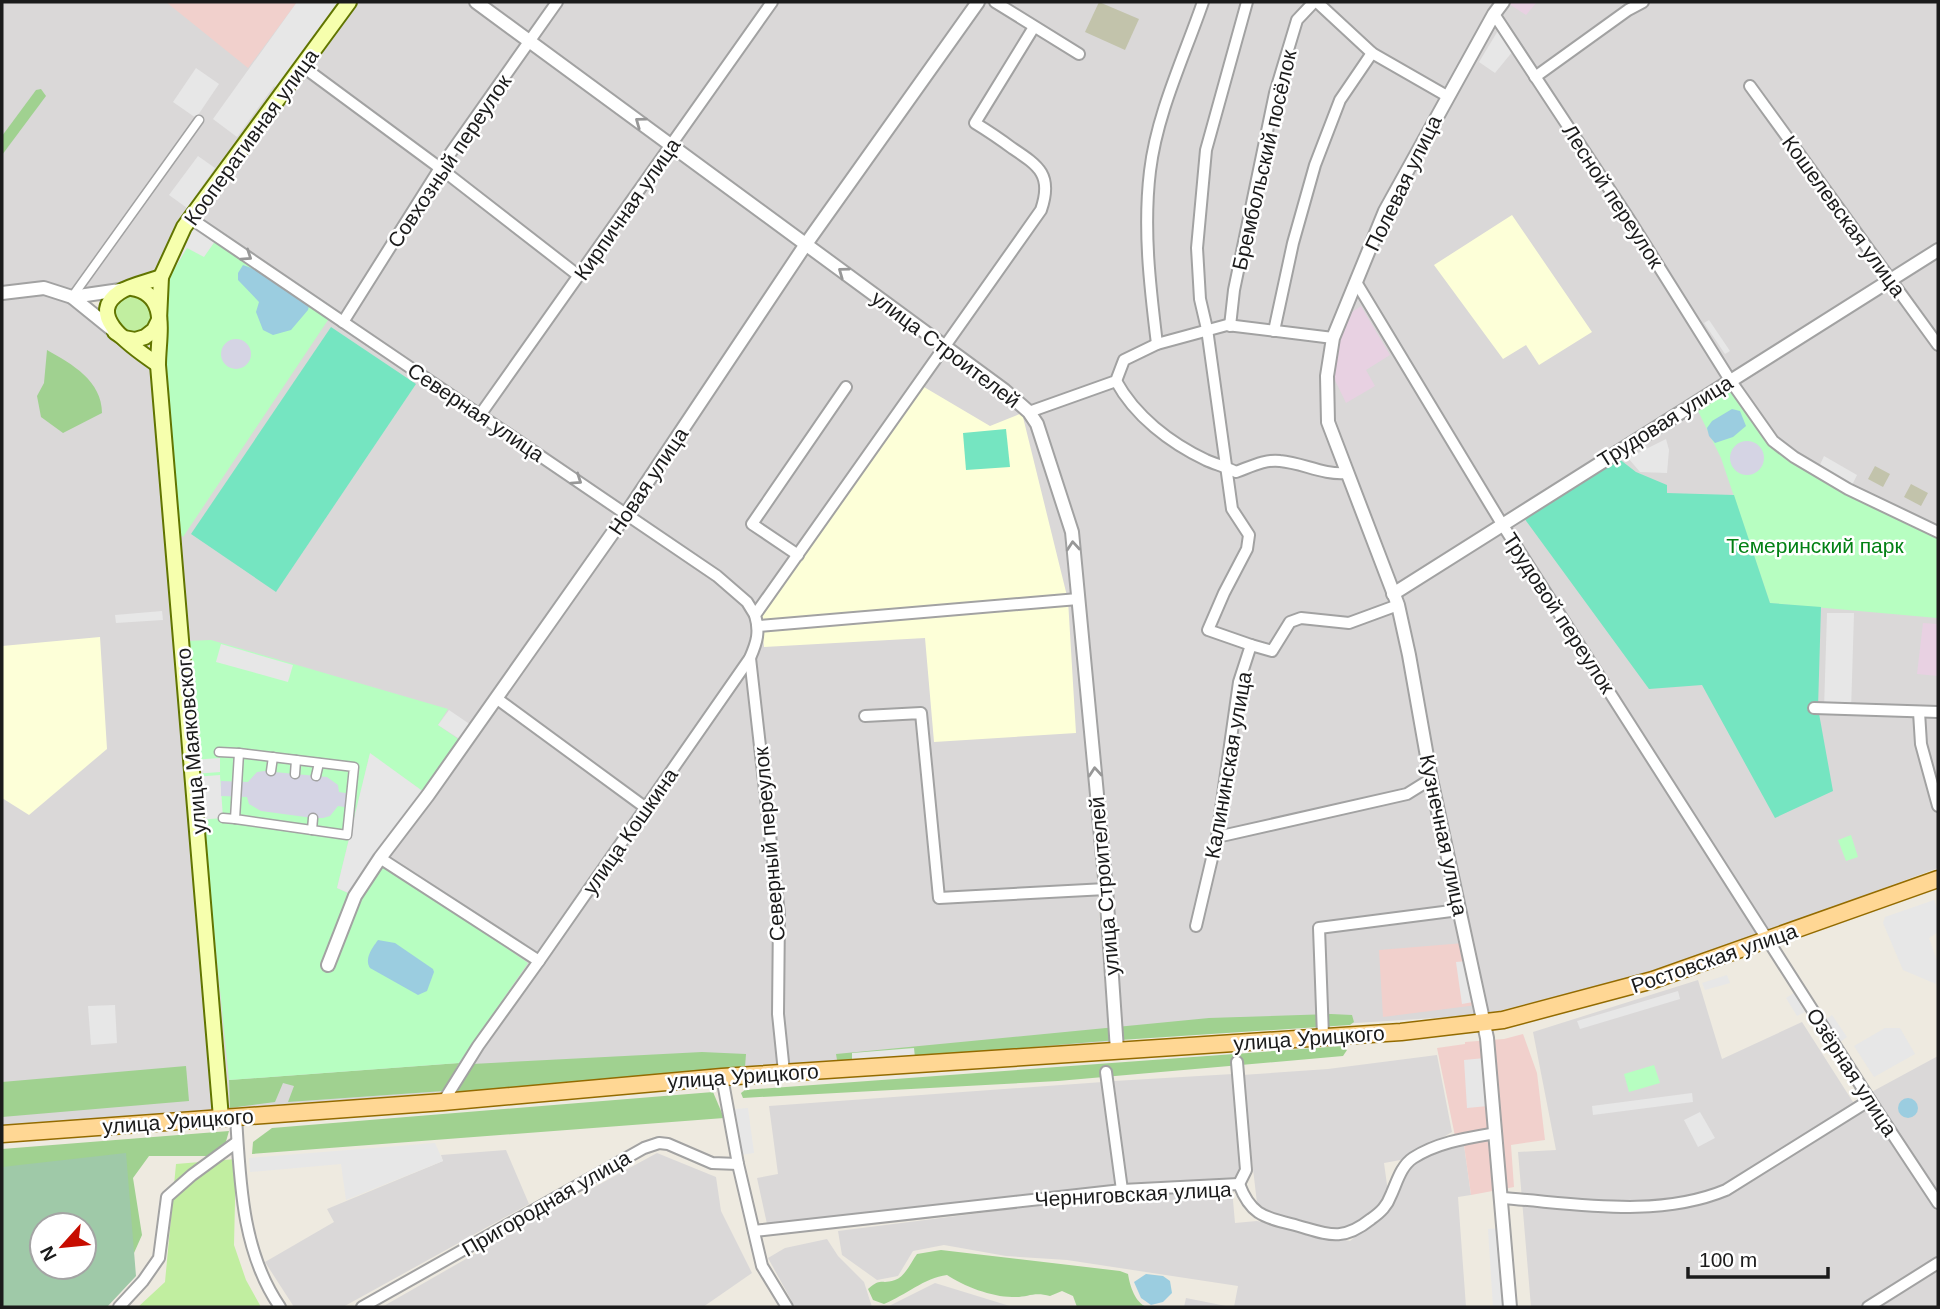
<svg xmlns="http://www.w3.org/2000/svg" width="1940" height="1309" font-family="Arial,sans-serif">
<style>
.residential{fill:#dad8d8}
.commercial{fill:#f1d0cc}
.industrial{fill:#e8d1e2}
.education{fill:#fdffd8}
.construction{fill:#c2c3ab}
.grass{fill:#c1eea0}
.forest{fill:#a0d190;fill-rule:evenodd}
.cemetery{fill:#9fc9a8;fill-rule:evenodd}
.park{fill:#b7fec1}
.pitch{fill:#75e5c1}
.parking{fill:#e7e7e7}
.plaza{fill:#d5d4e4}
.water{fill:#9bcde0}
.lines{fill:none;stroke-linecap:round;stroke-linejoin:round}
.pedestrian-casing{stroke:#a2a2a2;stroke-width:11}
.minor-casing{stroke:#a2a2a2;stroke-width:14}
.tertiary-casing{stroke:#a2a2a2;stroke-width:16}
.secondary-casing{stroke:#617500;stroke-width:18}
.primary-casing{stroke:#936b00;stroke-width:19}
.pedestrian{stroke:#fff;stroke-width:8}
.minor{stroke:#fff;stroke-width:10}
.tertiary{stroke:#fff;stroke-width:12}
.secondary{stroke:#f6ffad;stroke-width:14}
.primary{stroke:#ffd794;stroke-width:16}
.oneway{stroke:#989898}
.labels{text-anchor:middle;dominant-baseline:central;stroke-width:5;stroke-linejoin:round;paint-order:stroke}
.street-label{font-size:21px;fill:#1b1b1b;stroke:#fff}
.park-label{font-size:21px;fill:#028114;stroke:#fff}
</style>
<rect width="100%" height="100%" fill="#eeeae0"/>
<g class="residential">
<path d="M2,2H343L182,225L154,274L133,282L78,291L47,283L2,287Z"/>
<path d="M351,2H474L1027,414L1071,532L1109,1042L743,1068L224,1110L160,365L192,218Z"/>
<path d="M479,2H1501L1445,96L1332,338L1326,422L1397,606L1481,1015L1124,1038L1073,532L1038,423Z"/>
<path d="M1505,2H1938V868L1688,960L1613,982L1487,1014L1400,605L1329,422L1334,338L1385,212Z"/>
<path d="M48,294L70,301L150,367L212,1110L2,1126V299Z"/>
<path d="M1698,980L1722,1059L1802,1022L1853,1102L1938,1056V1307H1531L1518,1152L1556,1150L1533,1032Z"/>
<path d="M1437,1055L1452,1132L1406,1159L1384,1163L1388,1192L1387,1202L1358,1226L1334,1231L1274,1215L1257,1203L1242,1075L1328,1069Z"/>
<path d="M1233,1074L1242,1168L1238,1178L1127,1183L1114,1081Z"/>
<path d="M1103,1082L1115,1185L767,1224L757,1178L778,1174L769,1106Z"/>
<path d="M1464,1145L1471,1195L1458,1197L1466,1307H1234L1238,1286L1067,1260L1006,1256L944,1245L913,1251L898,1276L877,1280L842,1255L838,1231L1067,1202L1232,1189L1235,1223L1257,1221L1350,1241L1380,1216L1414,1164L1431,1154Z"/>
<path d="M506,1150L529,1204L343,1307H294L265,1262L334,1222L327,1209L443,1161L441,1155Z"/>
<path d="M657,1153L716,1177L721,1211L752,1273L703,1307H382L534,1220Z"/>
<path d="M827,1239L838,1256L864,1282L872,1307H795L768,1258L785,1248Z"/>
<path d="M935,1283L1013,1307H887Z"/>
<path d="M1186,1298L1231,1307H1184Z"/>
</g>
<g class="commercial">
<path d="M166,2H297L248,68Z"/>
<path d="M1464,943L1477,1005L1383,1017L1379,950Z"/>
<path d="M1523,1034L1537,1073L1545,1140L1511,1145L1514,1187L1471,1195L1464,1145L1457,1146L1437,1048L1465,1044V1042L1504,1039Z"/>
</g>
<g class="industrial">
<path d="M1506,2H1537L1526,15Z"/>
<path d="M1361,306L1390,355L1366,370L1375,386L1346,403L1333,376L1338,339L1352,312Z"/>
<path d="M1923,623L1938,624V676L1917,674Z"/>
</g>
<g class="education">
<path d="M1512,215L1592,332L1539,365L1526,345L1503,359L1434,265Z"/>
<path d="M924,387L990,426L1022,413L1068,600L1076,733L934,742L925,638L764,647L761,613Z"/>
<path d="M100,637L107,749L29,815L2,798V646Z"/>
</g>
<g class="construction">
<path d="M1099,2L1139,19L1125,50L1085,32Z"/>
<path d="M1875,466L1890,474L1883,487L1868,479Z"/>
<path d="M1911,484L1928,493L1921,506L1904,497Z"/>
</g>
<g class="grass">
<path d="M143,292L157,320L133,338L111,323L114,300L122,293Z"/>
<path d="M236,1159L234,1245L246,1280L261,1307H138L165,1282L176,1164Z"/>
</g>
<g class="forest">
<path d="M41,89L46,96L2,155V136L36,90Z"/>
<path d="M47,350C72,364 102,381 102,413L63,433L41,417L37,396L44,383Z"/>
<path d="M1331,1014L1352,1015L1354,1022L1350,1025L1105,1041L846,1063L837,1060L836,1054L1209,1018Z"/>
<path d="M1343,1046L1347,1050L1343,1056L1058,1081L743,1098L741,1093L745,1090Z"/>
<path d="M702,1052L746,1054L745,1067L457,1092L472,1064Z"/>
<path d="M459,1063L444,1091L288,1102L294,1086L283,1083L275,1102L230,1108L229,1080Z"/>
<path d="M186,1066L189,1101L2,1117V1082Z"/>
<path d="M713,1092L724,1118L252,1154L253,1142L272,1128Z"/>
<path d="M229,1131L225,1145L212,1156H149L133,1178L142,1235L130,1262L2,1307V1149ZM42,1225H84V1267H42Z"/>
<path d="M941,1250L1120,1271L1128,1274C1130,1286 1135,1303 1147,1307H1077L1073,1296L1062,1291L1050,1296C1033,1291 1027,1298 1012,1297C992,1297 963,1286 947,1275C924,1278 906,1295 884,1304L873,1300L868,1289C882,1277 881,1285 895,1280C905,1277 911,1262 917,1254Z"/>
</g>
<path class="cemetery" d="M126,1153L136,1276L107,1307H2V1167ZM42,1225H84V1267H42Z"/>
<g class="park">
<path d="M192,223L330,317L183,537L176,531L162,365L165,278Z"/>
<path d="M1731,391L1762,437L1777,450L1845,492L1938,539L1937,618L1770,603L1721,458L1698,411Z"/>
<path d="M211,640L448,709L438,725L464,743L428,795L370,754L337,888L355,896L382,861L528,963L459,1063L229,1080L185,641Z"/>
<path d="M1851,835L1858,857L1846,861L1838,840Z"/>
<path d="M1654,1065L1660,1083L1629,1092L1624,1074Z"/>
</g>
<g class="pitch">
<path d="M331,327L416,384L276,592L191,534Z"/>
<path d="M1006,429L1010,467L966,470L963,433Z"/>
<path d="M1614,455L1636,472L1667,485V493L1734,495L1770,603L1821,607L1818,708L1833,791L1775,818L1702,685L1649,689L1521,514Z"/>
</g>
<g class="parking">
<path d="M297,2H341L278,89L274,86L237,137L213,119Z"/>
<path d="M1499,29L1513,51L1495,73L1479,62Z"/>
<path d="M196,68L219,84L196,118L173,102Z"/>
<path d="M198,156L215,168L187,208L169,195Z"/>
<path d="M190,218L218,237L204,257L187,248L175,268L167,263Z"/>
<path d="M1709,320L1730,351L1725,354L1704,323Z"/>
<path d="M1666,439L1669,450L1667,473L1640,472L1628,458Z"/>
<path d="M1824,456L1857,475L1852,485L1819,467Z"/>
<path d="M162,611L163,620L116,623L115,615Z"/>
<path d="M1827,613H1854L1851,711L1824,710Z"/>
<path d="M221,644L293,665L288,682L216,662Z"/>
<path d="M449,710L474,727L464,742L438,725Z"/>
<path d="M370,753L428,795L355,896L337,888Z"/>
<path d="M220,758V772L194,774L192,760Z"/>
<path d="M220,775L223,818L197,820L194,777Z"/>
<path d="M1934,900L1938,912V932L1929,938L1938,964L1936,984L1903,970L1883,923L1885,917Z"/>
<path d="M1467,961L1473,1002L1462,1004L1456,962Z"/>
<path d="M1727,975L1730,983L1705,990L1702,983Z"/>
<path d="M1678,991L1680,999L1580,1029L1577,1021Z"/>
<path d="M1794,993L1805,1012L1797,1016L1786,998Z"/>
<path d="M115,1005L117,1043L91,1045L88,1006Z"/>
<path d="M1832,1015L1847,1037L1839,1043L1825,1020Z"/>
<path d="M1885,1028H1900L1915,1054L1874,1077L1854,1046Z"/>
<path d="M914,1048L915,1058L852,1062V1053Z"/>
<path d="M1485,1058L1488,1106L1467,1108L1464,1060Z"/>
<path d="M1692,1093L1693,1102L1593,1115L1592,1106Z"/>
<path d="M748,1108L754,1153L741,1155L735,1109Z"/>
<path d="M1700,1112L1715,1138L1698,1147L1684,1120Z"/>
<path d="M435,1143L443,1161L346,1200L341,1164L250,1172L249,1158Z"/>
<path d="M1503,1228L1510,1307H1493L1488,1229Z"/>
</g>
<g class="plaza">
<circle cx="236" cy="354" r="15"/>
<circle cx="1747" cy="458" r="17"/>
<path d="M264,771L327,777L338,785L339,792L351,794L350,808L338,806L330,816L323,818H313L261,811L249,804L247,797L221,796V781L248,782L257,772Z"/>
</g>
<g class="water">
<path d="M243,265L254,269L309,306L308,310L291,330L273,335L263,330L256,312L259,302L238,280V273Z"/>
<path d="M1732,409L1740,411L1746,426L1733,437L1715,443L1709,436L1707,428L1712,421Z"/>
<path d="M378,940L395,943L433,969L434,972L427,991L418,995L370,968C364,959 372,948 378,940Z"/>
<circle cx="1908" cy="1108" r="10"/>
<path d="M1146,1274L1163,1276L1170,1281L1172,1293L1163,1302L1151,1305L1141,1298L1134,1282Z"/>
</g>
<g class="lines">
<defs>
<g id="pedestrian">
<path d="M72,297L199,120"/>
<path d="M219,752L239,753"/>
<path d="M239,753L354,767L347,835L235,819Z"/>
<path d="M271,771L273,757"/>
<path d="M295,774L296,760"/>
<path d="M316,776L319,763"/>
<path d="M223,818L235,819"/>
<path d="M312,830L313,818"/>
</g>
<g id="minor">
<path d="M995,2L1079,54"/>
<path d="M1247,2L1206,150L1197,248L1200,299L1207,329L1232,509L1249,535L1247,549L1224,593L1208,630L1251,645"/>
<path d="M1317,2L1372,53L1447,96"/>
<path d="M1494,14L1629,219L1730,380L1773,441L1794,457L1848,489L1938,532"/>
<path d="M302,66L440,168L579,276"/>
<path d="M1535,77L1628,10L1643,2"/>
<path d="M1750,86L1938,345"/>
<path d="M190,218L717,576L747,602L755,615"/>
<path d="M1356,282L1502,524L1870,1100L1938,1203"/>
<path d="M343,322L440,168L557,2"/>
<path d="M1230,326L1234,290L1275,93L1297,20L1314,2"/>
<path d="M1274,331L1293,243L1315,165L1340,100L1372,53"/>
<path d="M1157,344C1150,287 1143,229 1150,171C1157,113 1184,57 1203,2"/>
<path d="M1116,381C1135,416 1170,443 1206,460C1215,464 1226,467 1236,472C1250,467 1265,459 1280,461C1303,463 1323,475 1346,473"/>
<path d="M1029,412L1116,381L1124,360L1157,344L1227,325L1333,338"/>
<path d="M480,415L772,2"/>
<path d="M798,555L752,524L846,387"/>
<path d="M758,626L1078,599"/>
<path d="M750,658L779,914L778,1014L784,1072"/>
<path d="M496,698L646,808"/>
<path d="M1814,708L1938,712"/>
<path d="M1919,712L1921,744L1938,806"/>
<path d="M865,716L921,713L939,898L1106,889"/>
<path d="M1217,837L1407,794L1431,779"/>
<path d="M380,858L539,961"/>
<path d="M1196,926L1217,837L1239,682L1251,645L1272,651L1290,622L1301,618L1349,623L1398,605"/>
<path d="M1323,1036L1319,928L1459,910"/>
<path d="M1237,1062L1246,1170L1239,1184"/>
<path d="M1106,1072L1122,1190"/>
<path d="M722,1077L738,1164L762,1266L787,1307"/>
<path d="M443,1102L478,1046L539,961L750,658C757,642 760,632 755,615L1041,210C1053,175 1039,166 1012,148C1000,139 988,131 975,123L1034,27"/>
<path d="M236,1117C240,1182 242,1252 280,1307"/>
<path d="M1501,1198C1575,1203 1656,1219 1726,1190L1870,1100"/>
<path d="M754,1231L1122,1190L1239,1184C1250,1213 1262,1217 1291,1224C1326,1233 1340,1244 1371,1219C1381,1212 1387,1206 1391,1195C1397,1182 1401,1166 1413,1158C1438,1142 1467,1138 1496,1133"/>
<path d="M119,1307L143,1281L159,1258L167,1197L192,1175L237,1142"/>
<path d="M362,1307L644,1148L659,1143L668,1144L712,1163L738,1164"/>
<path d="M1868,1307L1938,1263"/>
</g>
<g id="tertiary">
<path d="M476,2L1004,390L1029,412L1037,424L1072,532L1106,889L1117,1050"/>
<path d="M1503,2L1494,14L1385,211L1333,338L1327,376L1328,422L1398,605L1409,655L1431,779L1487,1038L1510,1307"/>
<path d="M2,293L44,288L72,297L114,331"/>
<path d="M72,297L127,289"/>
<path d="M1393,594L1938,250"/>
<path d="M328,965L355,896L380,858L428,795L626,514L806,244L978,2"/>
</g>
<g id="secondary">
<path d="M132,288C170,294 158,336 158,365L221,1118"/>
<path d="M115,332L124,338L135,340L145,337L154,330L159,320L161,277L184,227L349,2"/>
<path d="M158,365C140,351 81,317 120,292C131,285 148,282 161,277"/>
</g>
<path id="primary" d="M2,1134L443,1102L722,1077L1401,1032L1503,1020L1653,980L1938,879"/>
</defs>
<use href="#pedestrian" class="pedestrian-casing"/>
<use href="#minor" class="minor-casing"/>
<use href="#tertiary" class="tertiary-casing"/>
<use href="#secondary" class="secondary-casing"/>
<use href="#primary" class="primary-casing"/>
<use href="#pedestrian" class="pedestrian"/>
<use href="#minor" class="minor"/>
<use href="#tertiary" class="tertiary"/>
<use href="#secondary" class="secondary"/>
<use href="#primary" class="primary"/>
</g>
<defs><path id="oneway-chevron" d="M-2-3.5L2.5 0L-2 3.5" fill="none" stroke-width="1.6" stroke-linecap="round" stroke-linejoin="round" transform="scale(1.75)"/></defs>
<g class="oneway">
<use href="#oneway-chevron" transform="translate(640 122) rotate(-144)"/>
<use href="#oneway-chevron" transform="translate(247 256) rotate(34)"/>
<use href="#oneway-chevron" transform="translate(843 272) rotate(-144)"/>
<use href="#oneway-chevron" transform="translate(577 480) rotate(34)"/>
<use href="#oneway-chevron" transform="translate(1073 546) rotate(-95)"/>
<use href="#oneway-chevron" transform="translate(1095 772) rotate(-95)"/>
</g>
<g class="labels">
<g class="street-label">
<text transform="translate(251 137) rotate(-54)">Кооперативная улица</text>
<text transform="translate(1264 160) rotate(-77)">Брембольский посёлок</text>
<text transform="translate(449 161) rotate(-56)">Совхозный переулок</text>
<text transform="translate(1403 183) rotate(-64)">Полевая улица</text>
<text transform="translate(1613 196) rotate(57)">Лесной переулок</text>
<text transform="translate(627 209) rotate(-55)">Кирпичная улица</text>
<text transform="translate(1844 216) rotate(54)">Кошелевская улица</text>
<text transform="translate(946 349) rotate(37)">улица Строителей</text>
<text transform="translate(476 412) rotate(34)">Северная улица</text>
<text transform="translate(1665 421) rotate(-32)">Трудовая улица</text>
<text transform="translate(648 481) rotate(-56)">Новая улица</text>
<text transform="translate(1559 613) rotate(57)">Трудовой переулок</text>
<text transform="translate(191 741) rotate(-95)">улица Маяковского</text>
<text transform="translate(1228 765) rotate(-80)">Калининская улица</text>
<text transform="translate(630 831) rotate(-55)">улица Кошкина</text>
<text transform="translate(1444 835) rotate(78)">Кузнечная улица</text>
<text transform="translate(769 844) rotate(-95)">Северный переулок</text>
<text transform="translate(1104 886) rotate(-95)">улица Строителей</text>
<text transform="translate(1714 958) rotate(-19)">Ростовская улица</text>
<text transform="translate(1309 1038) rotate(-4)">улица Урицкого</text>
<text transform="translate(1852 1072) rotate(57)">Озёрная улица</text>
<text transform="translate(743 1076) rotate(-4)">улица Урицкого</text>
<text transform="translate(178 1121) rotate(-4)">улица Урицкого</text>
<text transform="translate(1133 1194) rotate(-3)">Черниговская улица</text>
<text transform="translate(546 1203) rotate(-30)">Пригородная улица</text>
</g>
<g class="park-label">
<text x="1815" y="545">Темеринский парк</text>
</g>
</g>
<rect width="1940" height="1309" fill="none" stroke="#1b1b1b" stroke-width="7"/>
<g transform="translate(63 1246) rotate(243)"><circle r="33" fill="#ffffff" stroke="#a4a4a4" stroke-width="2"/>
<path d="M0-5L12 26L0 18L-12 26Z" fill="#c70c00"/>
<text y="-10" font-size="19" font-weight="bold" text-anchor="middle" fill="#1b1b1b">N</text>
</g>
<path d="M1688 1267v10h140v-10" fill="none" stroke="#1b1b1b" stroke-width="3.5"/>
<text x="1699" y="1267" font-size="21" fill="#1b1b1b" stroke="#ffffff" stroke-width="5" paint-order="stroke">100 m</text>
</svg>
